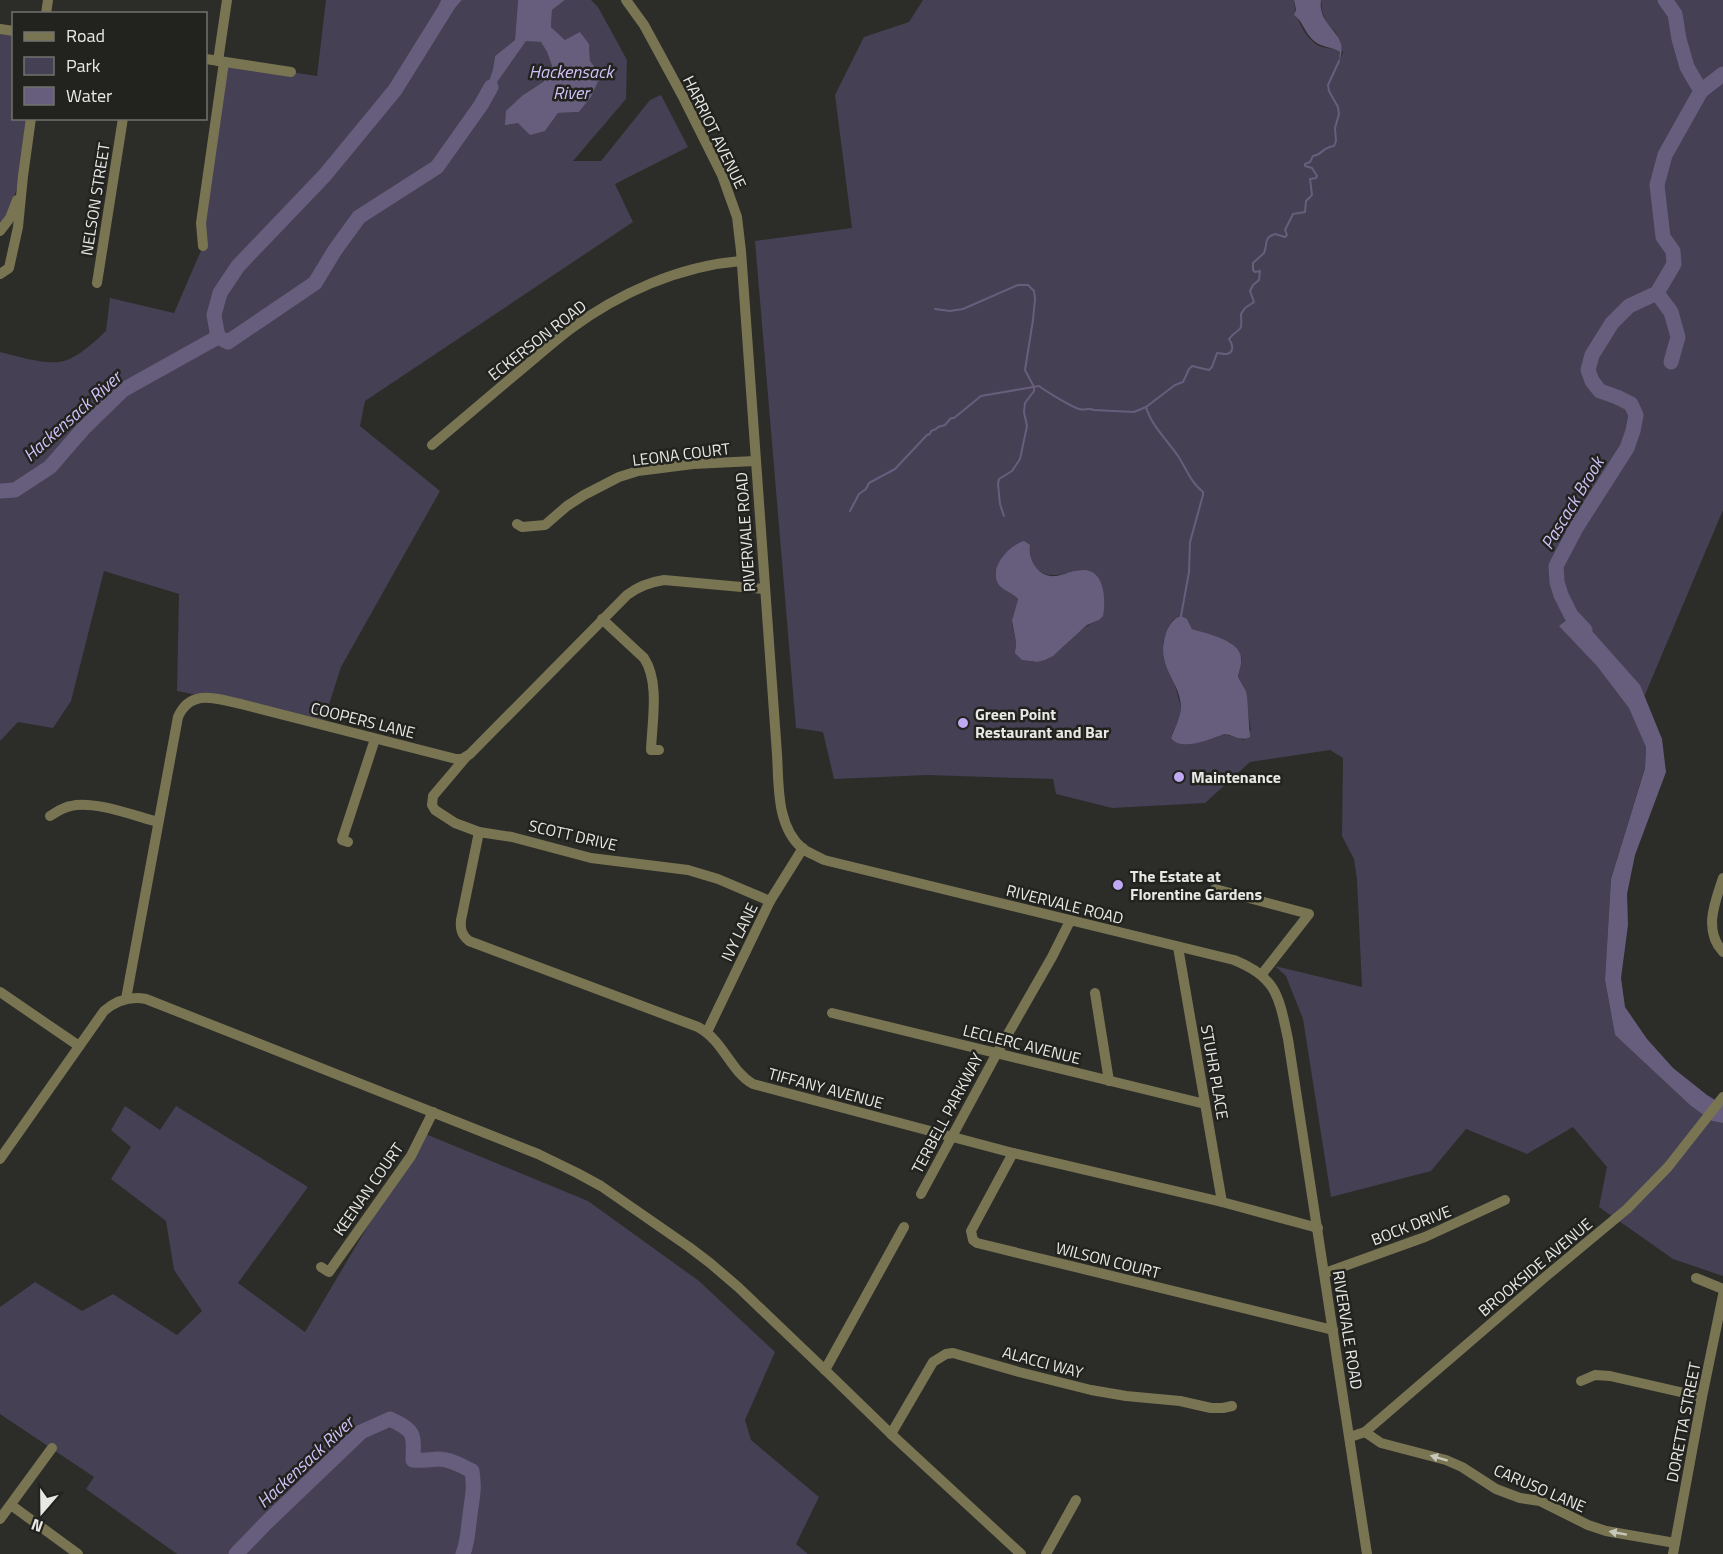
<svg xmlns="http://www.w3.org/2000/svg" width="1723" height="1554" font-family="'Titillium Web',sans-serif">
<style>
.green{fill:#454053;fill-rule:evenodd}
.water{fill:#675e7d}
.lines{fill:none;stroke-linecap:round;stroke-linejoin:round}
.stream{stroke:#675e7d;stroke-width:2}
.river{stroke:#675e7d;stroke-width:15}
.minor{stroke:#797553;stroke-width:10}
.oneway{fill:#c7c6ba}
.poi-dot{fill:#c0a8f3;stroke:#22221f;stroke-width:2}
.labels{text-anchor:middle;dominant-baseline:central;stroke-width:5;stroke-linejoin:round;paint-order:stroke}
.street-label{font-size:16px;fill:#e8e8e6;stroke:#22221f}
.poi-label{font-size:16px;font-weight:bold;fill:#e8e8e6;stroke:#22221f;text-anchor:start}
.water-label{font-size:18px;font-style:italic;fill:#d1c0f8;stroke:#22221f}
</style>
<rect width="100%" height="100%" fill="#2c2c29"/>
<g class="green">
<path d="M326,0H441L424,42L462,0H518L515,40L495,56L493,69L482,102L526,40L541,42L547,52L552,66L543,82L523,95L518,123L545,131L558,113L579,112L591,97L601,75L590,61L589,44L565,40L551,27L552,10L565,0H591L598,7L627,60L626,99L573,161H601L650,100L661,95L688,147L615,184L633,222L365,401L360,426L440,491L341,667L324,720L177,691L179,594L104,571L71,701L53,728L18,722L0,741V352C16,356 49,366 64,361C80,356 94,342 106,331L110,298L174,313L203,246L224,62L317,76Z"/>
<path d="M923,0H1294C1294,15 1306,42 1322,47C1330,49 1333,47 1340,52V58L1343,53L1336,33L1327,23L1322,12L1321,0H1723V510L1644,697L1646,747L1645,767L1611,879L1605,980L1615,1035L1691,1106L1712,1121L1723,1123V1276L1673,1259L1599,1207L1607,1167L1573,1127L1527,1154L1466,1129L1431,1171L1331,1197L1303,1019L1286,976L1275,966L1362,987L1357,880L1354,859L1342,836L1343,758L1330,750L1250,762L1205,803L1112,808L1056,794L1053,779L928,775L834,779L823,732L796,728L755,241L852,228L835,95L864,37L909,22ZM1030,548C1030,570 1045,580 1066,573L1099,620C1075,628 1060,659 1036,662C1032,662 1026,660 1022,660L1015,649L1016,642L1012,624L1018,599C1009,589 996,588 995,573C1003,552 1008,550 1030,548ZM1174,619H1187L1192,629L1231,643L1242,659L1238,677L1246,691L1247,696V706L1251,730L1244,740L1224,734L1183,744L1171,737L1180,717L1181,707L1163,643L1168,628Z"/>
<path d="M0,30L13,32L14,118L29,119L20,175L12,206L0,228Z"/>
<path d="M125,1106L160,1130L176,1106L308,1187L238,1283L305,1332L423,1133L588,1201L699,1281L775,1352L745,1420L751,1440L819,1497L796,1544L808,1554H177L86,1489L94,1477L0,1414V1307L35,1282L82,1311L113,1294L177,1335L202,1311L174,1270L166,1221L111,1179L131,1147L111,1130Z"/>
</g>
<g class="water">
<path d="M441,0H462L423,44Z"/>
<path d="M518,0H565L552,10L551,27L565,40L580,32L589,44L590,61L601,75L591,97L579,112L558,113L545,131L530,135L518,123L505,125L506,111L523,95L543,82L552,66L547,52L541,42L526,41L481,105L493,69L495,56L515,40Z"/>
<path d="M1294,0H1321C1317,28 1352,33 1339,62L1340,52C1331,46 1322,48 1314,41C1305,34 1303,21 1294,15L1296,10Z"/>
<path d="M1024,541L1030,545C1028,560 1038,578 1056,576C1066,574 1074,570 1084,570C1105,571 1106,600 1103,616L1099,620L1087,625L1053,656L1045,660L1037,662L1022,660L1015,653L1016,642L1012,621L1018,599C1013,593 1004,591 999,585C987,569 1009,545 1024,541Z"/>
<path d="M1576,613L1640,685L1662,739L1666,772L1635,855L1627,894L1628,925L1621,978L1625,1007L1647,1039L1673,1068L1707,1095L1723,1105V1123L1712,1121L1691,1106L1615,1035L1605,980L1611,879L1645,768L1646,747L1629,708L1597,666L1559,626Z"/>
<path d="M1181,616L1187,619L1192,629C1207,634 1240,640 1241,658C1242,664 1239,671 1238,677L1246,691L1247,696L1250,737C1240,742 1234,735 1224,734C1210,739 1181,752 1171,738C1175,727 1181,717 1181,706C1179,679 1155,666 1166,633C1169,625 1173,619 1181,616Z"/>
</g>
<g class="lines">
<g class="stream">
<path d="M935,309L950,311L963,309L1018,285H1028L1034,291L1035,299L1033,320L1025,370L1034,387V391L1025,403L1024,412L1027,426L1020,459L1012,471L999,479L998,484L1000,504L1004,516"/>
<path d="M1146,407C1151,425 1167,440 1178,456C1186,468 1191,483 1203,492V495L1190,542L1189,572L1181,616"/>
<path d="M850,511L859,494L866,489L869,483L895,469L927,435L930,434L931,431L936,429L938,427L945,425L951,418H954L981,396L1039,386C1047,392 1070,406 1079,409C1085,411 1088,407 1094,410L1134,412L1146,407L1175,385L1183,382L1189,369L1192,366L1209,370L1212,367L1217,353C1220,353 1222,354 1225,354C1235,354 1233,344 1229,339C1241,324 1242,336 1241,314L1245,308L1254,302L1250,291L1253,285L1259,280L1260,271L1255,272L1253,270V263L1264,253C1268,244 1263,238 1275,234L1285,237L1287,235L1285,230L1293,214L1305,212L1306,201L1312,195L1310,179L1316,178L1317,176L1312,168L1305,166V164L1310,162L1313,156C1322,155 1323,147 1334,146L1336,141L1335,128L1339,114L1338,107L1329,91L1328,85L1339,61"/>
</g>
<g class="river">
<path d="M1665,0L1675,14L1679,39L1687,67L1701,91"/>
<path d="M1657,293L1671,312L1678,337L1671,362"/>
<path d="M218,337L214,315L220,293L238,266L325,175L395,90L451,0"/>
<path d="M0,491L15,490L50,467L83,429L123,390L218,337L228,342L315,283L335,250L359,217L437,167L481,105L491,87"/>
<path d="M1585,630L1571,615L1561,595L1557,582L1556,566L1576,528L1627,448L1633,431L1636,415L1631,404L1617,397L1600,391L1592,381L1588,370L1592,355L1612,323L1629,306L1657,293L1674,264L1673,251L1663,237L1657,185L1665,155L1701,91L1723,74"/>
<path d="M236,1554L265,1524L361,1432L390,1419C415,1431 414,1433 413,1460C422,1461 429,1460 438,1459C450,1459 462,1466 472,1471C475,1491 472,1497 470,1515C468,1529 468,1541 463,1554"/>
</g>
<g class="minor">
<path d="M626,0L644,25L682,95L722,175L737,217L741,251L777,754C779,785 776,827 803,849C809,853 817,856 824,860L1234,960C1277,977 1279,997 1288,1039L1367,1554"/>
<path d="M46,14L48,0"/>
<path d="M0,29L14,31"/>
<path d="M206,59L291,72"/>
<path d="M218,61L227,0"/>
<path d="M0,231L10,218L17,200"/>
<path d="M203,246L201,223L224,62"/>
<path d="M0,274L9,268L18,227L23,176L31,118"/>
<path d="M97,283L123,118"/>
<path d="M432,445C460,421 488,398 516,374C534,359 551,344 569,330C619,293 679,266 741,261"/>
<path d="M517,524L522,527L545,525L567,506L584,495L619,477L638,471L693,464L755,461"/>
<path d="M602,619L644,658C660,682 652,722 651,750H659"/>
<path d="M466,757L433,796L432,805L435,810L455,823L479,832L512,837L591,858L688,870L718,879L770,901"/>
<path d="M50,816C57,812 63,807 71,806C93,800 135,816 158,822"/>
<path d="M479,832L461,920C460,930 462,935 469,941L698,1027C724,1041 730,1071 753,1084L1013,1153L1222,1202L1318,1228"/>
<path d="M348,842L342,840L375,739"/>
<path d="M1723,878C1715,902 1703,930 1723,952"/>
<path d="M1215,889L1309,914L1262,974"/>
<path d="M1178,947L1222,1202"/>
<path d="M0,992L79,1046"/>
<path d="M1095,993L1109,1081"/>
<path d="M126,999L178,717C191,688 217,699 241,704L456,759H462L470,754L627,595C639,586 650,582 664,580L764,589"/>
<path d="M832,1013L1205,1104"/>
<path d="M707,1032L770,901L803,848"/>
<path d="M1013,1153L971,1231L973,1240L977,1243L1333,1330"/>
<path d="M0,1159L104,1011C117,1000 130,996 146,999L538,1154L577,1173L601,1186L689,1247L710,1263L738,1287L825,1370L891,1434L1021,1554"/>
<path d="M921,1194L997,1053L1052,957L1070,921"/>
<path d="M321,1267L329,1272L411,1156L433,1112"/>
<path d="M1325,1273L1425,1237L1505,1200"/>
<path d="M1696,1278L1723,1289"/>
<path d="M825,1370L904,1227"/>
<path d="M1581,1381L1595,1375L1610,1376L1702,1397"/>
<path d="M1365,1432L1381,1443L1446,1460L1462,1467L1496,1489L1520,1498L1540,1501L1588,1525L1606,1531L1675,1543"/>
<path d="M891,1434L933,1362L946,1354L953,1353L1019,1372L1091,1390L1126,1396L1180,1401L1211,1408H1223L1232,1406"/>
<path d="M1350,1437L1365,1432L1544,1278L1627,1209L1668,1167L1723,1097"/>
<path d="M11,1505L78,1554"/>
<path d="M0,1519L52,1448"/>
<path d="M1046,1554L1076,1500"/>
<path d="M1673,1554L1702,1397L1723,1295"/>
</g>
</g>
<defs><path id="oneway-solid" d="M-6-.8H1V-3.2L6.5 0L1 3.2V.8H-6Z" transform="scale(1.5)"/></defs>
<g class="oneway">
<use href="#oneway-solid" transform="translate(1439 1458) rotate(-163)"/>
<use href="#oneway-solid" transform="translate(1618 1533) rotate(-170)"/>
</g>
<g class="poi-dot">
<circle cx="963" cy="723" r="6"/>
<circle cx="1179" cy="777" r="6"/>
<circle cx="1118" cy="885" r="6"/>
</g>
<g class="labels">
<g class="street-label">
<text transform="translate(715 132) rotate(64)">HARRIOT AVENUE</text>
<text transform="translate(95 199) rotate(-81)">NELSON STREET</text>
<text transform="translate(537 340) rotate(-38)">ECKERSON ROAD</text>
<text transform="translate(681 454) rotate(-7)">LEONA COURT</text>
<text transform="translate(745 532) rotate(-94)">RIVERVALE ROAD</text>
<text transform="translate(363 720) rotate(14)">COOPERS LANE</text>
<text transform="translate(573 835) rotate(13)">SCOTT DRIVE</text>
<text transform="translate(1065 904) rotate(14)">RIVERVALE ROAD</text>
<text transform="translate(739 932) rotate(-64)">IVY LANE</text>
<text transform="translate(1022 1044) rotate(14)">LECLERC AVENUE</text>
<text transform="translate(1215 1072) rotate(80)">STUHR PLACE</text>
<text transform="translate(826 1088) rotate(15)">TIFFANY AVENUE</text>
<text transform="translate(947 1113) rotate(-62)">TERBELL PARKWAY</text>
<text transform="translate(368 1189) rotate(-55)">KEENAN COURT</text>
<text transform="translate(1411 1225) rotate(-21)">BOCK DRIVE</text>
<text transform="translate(1108 1260) rotate(14)">WILSON COURT</text>
<text transform="translate(1535 1267) rotate(-40)">BROOKSIDE AVENUE</text>
<text transform="translate(1348 1330) rotate(81)">RIVERVALE ROAD</text>
<text transform="translate(1043 1362) rotate(15)">ALACCI WAY</text>
<text transform="translate(1683 1422) rotate(-79)">DORETTA STREET</text>
<text transform="translate(1540 1488) rotate(23)">CARUSO LANE</text>
</g>
<g class="poi-label">
<text x="975" y="714">Green Point<tspan x="975" dy="18">Restaurant and Bar</tspan></text>
<text x="1191" y="777">Maintenance</text>
<text x="1130" y="876">The Estate at<tspan x="1130" dy="18">Florentine Gardens</tspan></text>
</g>
<g class="water-label">
<text x="571" y="71">Hackensack<tspan x="571" dy="21">River</tspan></text>
<text transform="translate(72 416) rotate(-42)">Hackensack River</text>
<text transform="translate(1572 503) rotate(-59)">Pascack Brook</text>
<text transform="translate(305 1462) rotate(-43)">Hackensack River</text>
</g>
</g>
<rect x="12" y="12" width="195" height="108" fill="#22221f" stroke="#71716f" stroke-width="1.5"/>
<rect x="24" y="32" width="30" height="9" fill="#797553" stroke="#71716f" stroke-width="1.5"/>
<text x="66" y="42" font-size="18" fill="#e8e8e6">Road</text>
<rect x="24" y="57" width="30" height="18" fill="#454053" stroke="#71716f" stroke-width="1.5"/>
<text x="66" y="72" font-size="18" fill="#e8e8e6">Park</text>
<rect x="24" y="87" width="30" height="18" fill="#675e7d" stroke="#71716f" stroke-width="1.5"/>
<text x="66" y="102" font-size="18" fill="#e8e8e6">Water</text>
<g transform="translate(42 1512) rotate(200)" stroke="#22221f" stroke-width="4.5" paint-order="stroke">
<path d="M0-4.5L10 22L0 15L-10 22Z" fill="#e8e8e6"/>
<text y="-9" font-size="16" font-weight="bold" text-anchor="middle" fill="#e8e8e6">N</text>
</g>
</svg>
